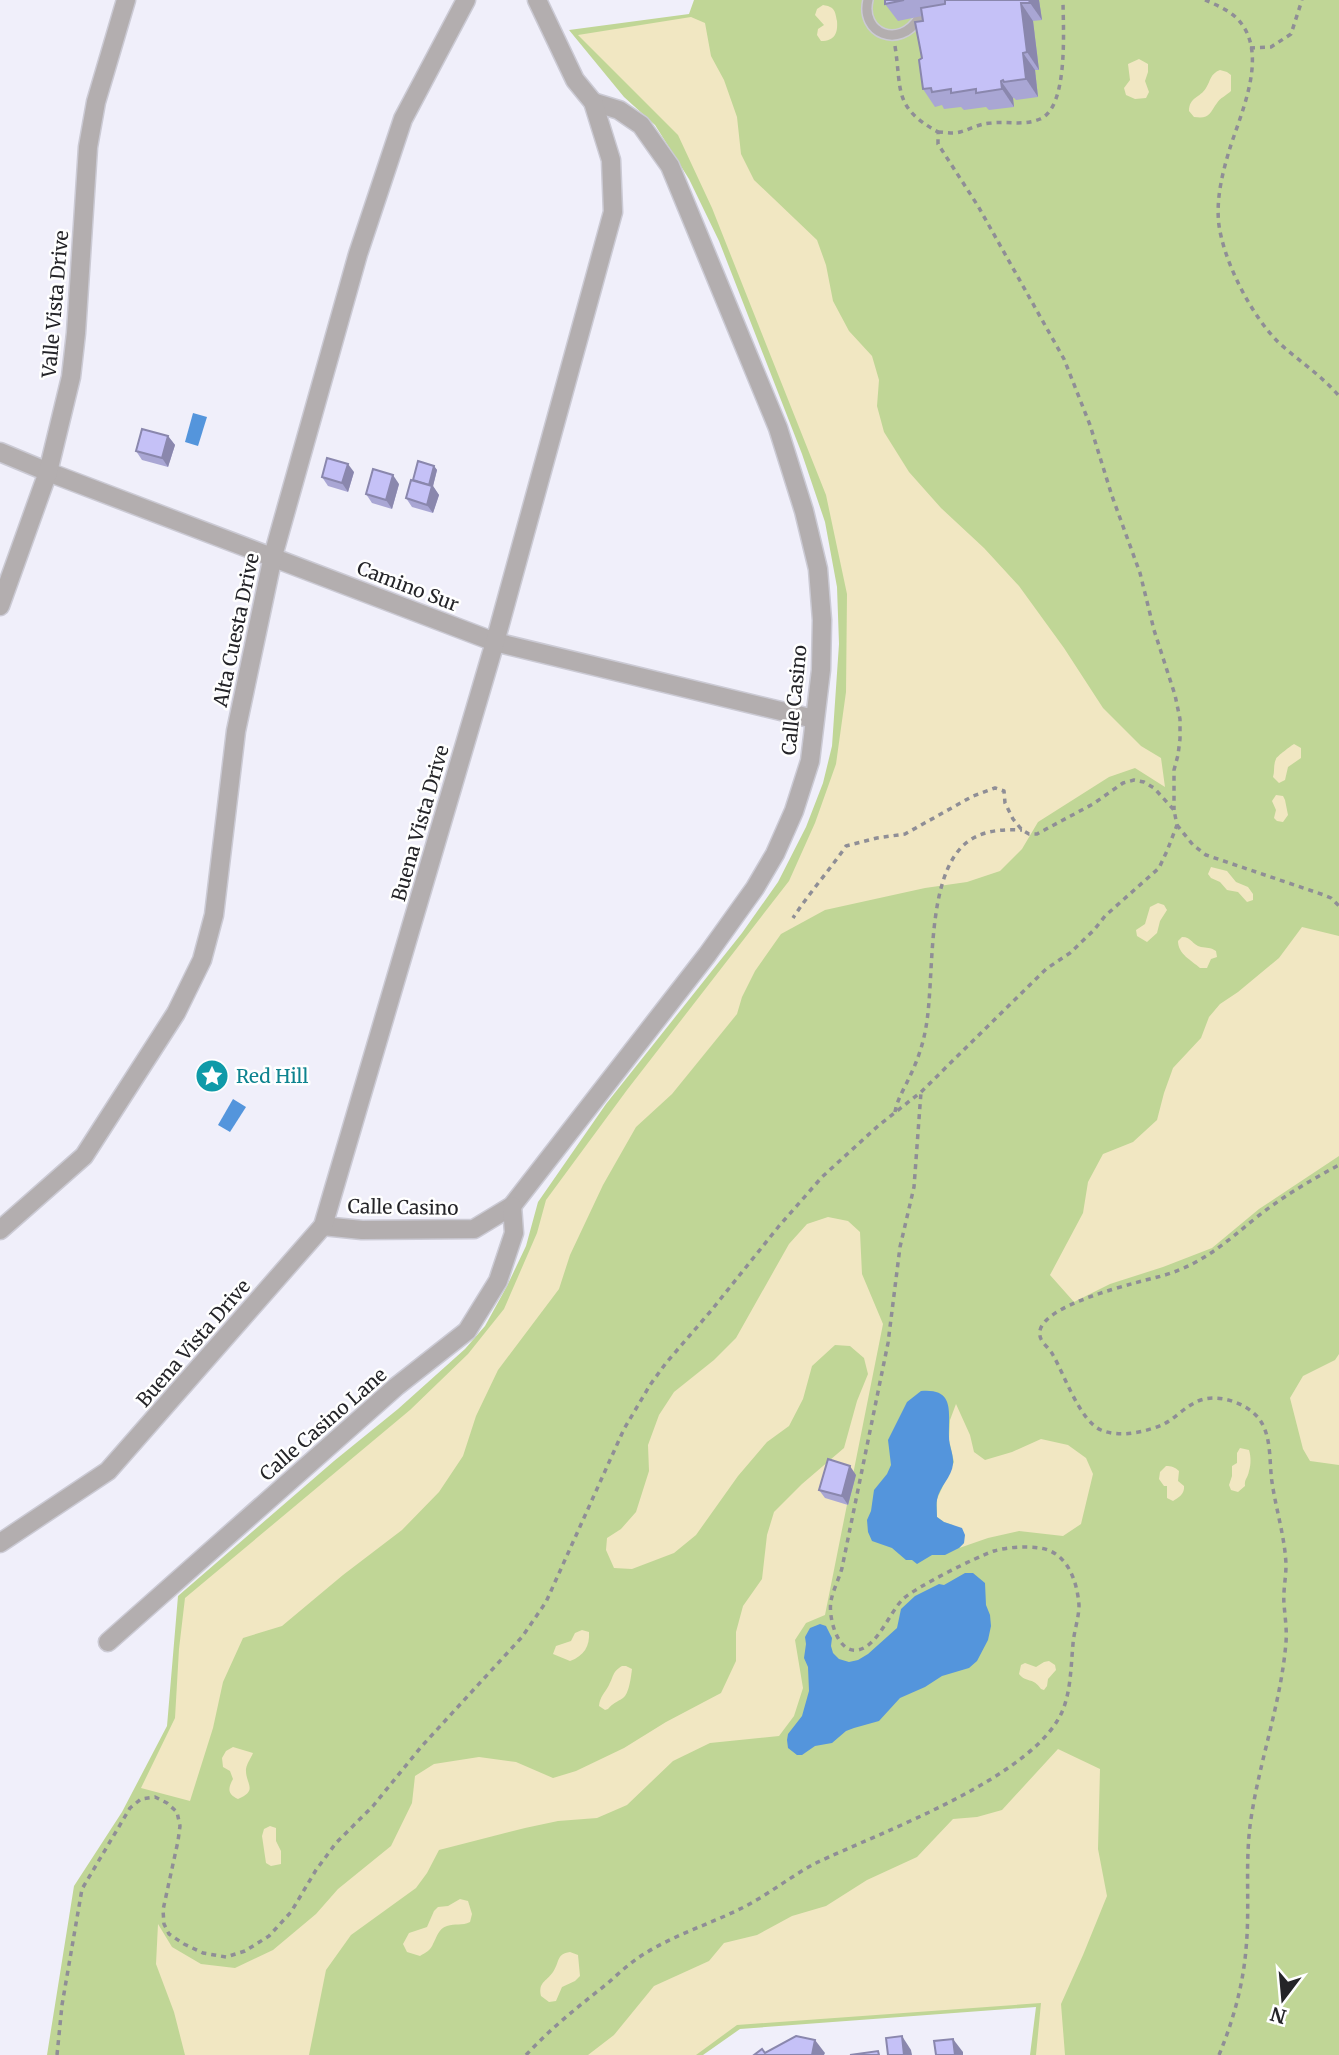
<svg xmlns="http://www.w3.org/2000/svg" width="1339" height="2055" font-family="Merriweather,serif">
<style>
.green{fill:#c0d696}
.sand{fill:#f1e7c2}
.water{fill:#5495dc}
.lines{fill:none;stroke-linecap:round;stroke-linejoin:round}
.service-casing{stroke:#cbcad4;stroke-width:12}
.minor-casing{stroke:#cbcad4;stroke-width:21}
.path{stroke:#8f8e96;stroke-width:3.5;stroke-dasharray:5 5;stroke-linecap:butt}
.service{stroke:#b3aeaf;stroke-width:9}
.minor{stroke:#b3aeaf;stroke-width:18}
.wall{fill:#a9a6d4}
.shaded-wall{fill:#8a87ad}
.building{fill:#c5c1f7;stroke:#8a87ad;stroke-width:2}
.labels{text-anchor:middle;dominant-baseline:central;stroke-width:5;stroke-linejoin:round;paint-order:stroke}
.street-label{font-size:19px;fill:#242428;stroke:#fff}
.culture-label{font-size:19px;fill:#0d838f;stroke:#fff;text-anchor:start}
</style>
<rect width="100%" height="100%" fill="#f0effa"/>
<path class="green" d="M694,0H1339V2055H1030L1036,2007L740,2029L703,2055H47L74,1886L122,1812L167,1726L178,1596L334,1461L398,1409L465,1349L485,1326L507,1286L526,1246L538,1202L606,1104L742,933L778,882L806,827L823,783L832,746L839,644L837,587L825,522L802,454L719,241L689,179L655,125L624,97L569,30L689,14Z"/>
<g class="sand">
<path d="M823,5C835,7 835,11 837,21C838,33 835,41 821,41L817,35L818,29L824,25L815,15L817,9Z"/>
<path d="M691,17L705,23L711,56L724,80L737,117L741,154L754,180L817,240L826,265L833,301L849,331L872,356L879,380L877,406L884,432L909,472L941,508L984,548L1019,586L1064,648L1103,708L1141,746L1161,758L1165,787L1135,768L1109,777L1038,822L1022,849L1000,871L967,882L925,888L825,910L781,934L755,971L742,997L737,1014L672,1094L636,1127L603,1185L570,1255L559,1289L498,1370L476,1416L463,1456L439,1492L402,1530L343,1575L282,1626L243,1638L223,1682L213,1728L190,1801L141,1788L175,1718L179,1649L185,1598L410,1410L468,1354L504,1309L537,1233L546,1200L627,1090L789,881L815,823L836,764L846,692L847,594L826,495L712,208L678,135L578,35Z"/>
<path d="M1139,59L1148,64V72L1145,81L1149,92L1146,98L1135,99L1126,95L1124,88L1130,80L1128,64Z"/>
<path d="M1220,70L1227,72L1231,75V91C1227,95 1220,98 1217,103C1209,114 1210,119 1194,117L1189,111C1189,97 1200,98 1206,88C1211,80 1210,74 1220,70Z"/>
<path d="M1294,744L1301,748V758L1288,767L1285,780L1279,783L1273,777C1275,771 1273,765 1276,759C1277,756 1291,746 1294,744Z"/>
<path d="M1276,795L1283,796L1285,800L1288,815L1283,822L1277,821L1274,818L1276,810L1272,801Z"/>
<path d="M1211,867L1227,871L1236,882L1248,887L1253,894V900L1247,902L1238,892L1227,890L1220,882L1211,878L1208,874Z"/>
<path d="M1158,903L1164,905L1167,910L1160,921L1157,933L1147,942L1137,936L1136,930L1145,924L1150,907Z"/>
<path d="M1302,927L1339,936V1156L1259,1209L1212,1248L1163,1267L1110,1284L1074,1302L1050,1275L1083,1213L1088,1182L1103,1154L1133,1142L1157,1120L1164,1093L1173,1068L1201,1038L1209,1017L1220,1004L1238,992L1279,958Z"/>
<path d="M1182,937C1192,937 1192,945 1201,947C1207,948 1210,947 1216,951L1217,957L1211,959L1207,968H1200C1191,960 1178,954 1178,941Z"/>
<path d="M828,1217L848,1221L860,1232L862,1274L883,1324L825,1615L806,1623L795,1640L803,1688L794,1716L779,1736L710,1743L673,1761L627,1805L597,1818L558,1821L525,1828L439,1850L427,1873L416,1888L351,1935L326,1970L309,2055H185L174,2012L156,1964L158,1924L172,1947L201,1964L235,1968L273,1950L316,1914L338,1889L391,1846L412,1803L415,1776L434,1764L479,1757L516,1762L553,1778L576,1771L624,1748L666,1722L721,1693L736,1661V1632L743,1606L762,1579L767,1535L774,1512L802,1484L844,1448L857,1401L868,1374L864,1358L850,1346L835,1345L812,1366L803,1399L789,1426L767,1442L738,1476L696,1535L674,1553L632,1569L614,1568L606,1550L607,1538L621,1529L636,1512L649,1471L648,1445L659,1415L674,1392L714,1360L736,1338L789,1244L807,1224Z"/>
<path d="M1339,1354V1465L1310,1461L1303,1449L1290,1398L1303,1376L1335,1360Z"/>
<path d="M956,1404L970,1435L974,1452L985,1460L1012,1452L1041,1439L1068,1445L1086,1458L1093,1474L1081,1524L1063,1536L1019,1531L988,1538L939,1555L959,1548L964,1543L953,1525L944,1522L937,1517V1499L954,1462L949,1440L950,1420Z"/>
<path d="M1240,1448L1249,1450C1251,1456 1251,1465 1249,1471C1248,1478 1244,1479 1245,1486L1238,1492L1231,1490L1229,1485L1232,1476V1466L1237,1463V1453Z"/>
<path d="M1166,1466C1171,1466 1175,1467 1179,1471L1178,1481L1184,1486C1185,1494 1178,1498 1173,1501L1167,1498V1486H1164L1159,1479L1160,1472Z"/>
<path d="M582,1630L589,1632C590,1646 584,1656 570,1661L553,1654L556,1646L571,1641L575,1633Z"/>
<path d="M1049,1661L1055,1665L1056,1670L1048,1679L1047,1686L1044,1690L1041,1689C1033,1677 1026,1683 1019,1674L1021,1665L1025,1663L1036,1667L1044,1662Z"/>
<path d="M622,1666H626L632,1669C631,1677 629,1694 623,1698C617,1702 613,1703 608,1709L605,1710L599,1706C600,1696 605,1693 609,1685C614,1676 612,1672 622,1666Z"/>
<path d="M233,1747L253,1753C251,1758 247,1763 246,1769C245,1784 259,1790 238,1799C227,1794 228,1788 233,1779L230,1771L223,1767L222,1758L226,1751Z"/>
<path d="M1058,1749L1100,1769L1098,1849L1107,1896L1083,1955L1061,2004L1065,2055H1036L1041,2003L737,2025L696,2055H588L614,2035L654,1986L709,1961L724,1943L757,1935L792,1916L826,1906L867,1880L917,1857L953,1819L977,1817L1002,1810Z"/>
<path d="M270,1826L276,1828V1841L281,1851V1864L271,1866L266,1863L262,1836L264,1829Z"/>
<path d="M460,1899L468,1901L472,1914L470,1922C462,1926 455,1923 447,1926C438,1929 437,1937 433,1944C431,1950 425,1953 420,1956L407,1952L403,1944L409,1933L427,1927L434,1911L438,1907L448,1906Z"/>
<path d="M570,1952L578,1955L580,1976L575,1981L562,1987L556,2001L549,2002L541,1996C538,1982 546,1982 553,1972C560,1962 556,1954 570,1952Z"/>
</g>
<g class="water">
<path d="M193,413L207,417L198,446L185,442Z"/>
<path d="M233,1099L246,1107L230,1132L218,1125Z"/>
<path d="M921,1391C956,1388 948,1413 949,1437C949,1446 954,1455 953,1464C952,1477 939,1487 937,1500C936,1505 937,1511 937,1517L944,1522L962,1528L965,1535L964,1543L959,1548L945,1555H932L917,1564L912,1560H906L892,1548L872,1541L868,1532L867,1520L871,1511L874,1490L887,1474L891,1465L888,1440L907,1402Z"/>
<path d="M965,1573H973L985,1583L986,1605L990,1615L991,1626L988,1640L977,1661L969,1668L942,1676L925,1687L900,1698L879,1721L854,1728L846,1731L832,1743L815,1746L802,1755H797L788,1748L787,1740L788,1734L802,1716L809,1691L808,1667L804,1658L806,1644L805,1637L810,1628L820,1624L826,1626L832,1638L831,1646L833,1653L839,1659L849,1662L858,1660L868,1654L897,1628L901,1609L915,1596L939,1584L944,1585Z"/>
</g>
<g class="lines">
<defs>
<path id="service" d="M868,0C860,33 899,50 919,18"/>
<g id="minor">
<path d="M0,452L48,472L495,642L814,719"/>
<path d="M0,606L48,472L71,377L76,333L88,147L96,102L126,0"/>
<path d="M323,1226L362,1230L474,1229L512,1206L707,955L755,888L775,854L794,811L810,761L821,670L822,620L818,569L804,511L778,428L670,166L641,125L619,110L593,102"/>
<path d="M0,1230L84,1156L176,1013L202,960L214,915L236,731L273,556L358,254L403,119L466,0"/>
<path d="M0,1543L108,1471L323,1226L495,642L613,212L611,160L593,102L575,80L537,0"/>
<path d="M108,1642L397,1386L467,1331L498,1281L514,1233L512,1206"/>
</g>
</defs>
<use href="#service" class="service-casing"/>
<use href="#minor" class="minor-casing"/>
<g class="path">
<path d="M1205,0C1217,5 1233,12 1241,23C1268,58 1240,115 1229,151C1221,178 1214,208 1221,236C1229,271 1253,317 1279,343C1299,361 1321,375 1339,396"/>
<path d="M895,46C902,91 893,107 938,132V144L978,206L1064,359L1090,425L1112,496L1140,573L1154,630L1175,695L1180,719V739L1178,755L1174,770V810"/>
<path d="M1250,48L1271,47L1291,34L1302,0"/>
<path d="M938,132C944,132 953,134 960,132C971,129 978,124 991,123C1008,121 1024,126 1040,119C1069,107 1063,27 1063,0"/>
<path d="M1177,825L1193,845L1206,855L1324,895L1331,898L1339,906"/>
<path d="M895,1112C897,1100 904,1089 909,1078C917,1062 923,1045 926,1027C935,977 925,877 966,843C982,830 1003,829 1022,830"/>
<path d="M57,2055L62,2005L82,1889L130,1808L141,1799L155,1797L167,1803L177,1812L180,1826L178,1841L163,1910L164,1924L169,1934L184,1944L203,1953L226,1957L245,1951L269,1936L291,1912L316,1870L336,1843L373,1806L421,1747L522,1637L546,1602L624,1429L650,1385L666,1363L710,1312L779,1226L822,1177L878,1126L921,1092L1046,969L1070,953L1094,930L1105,916L1159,868L1167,851L1177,825L1174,810L1154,788L1144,782L1134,780L1123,783L1093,804L1050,827L1037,834H1029L1022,830L1013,819L1005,803L1004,791L995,788L973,796L905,834L877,838L846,846C829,871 809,893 793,918"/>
<path d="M526,2055C551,2028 579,2006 608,1983C619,1973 631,1962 644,1954C674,1935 710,1924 742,1908C768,1895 791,1876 816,1863C880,1832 1040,1776 1064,1707C1071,1687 1071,1665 1073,1644C1074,1631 1079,1618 1079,1605C1077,1580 1067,1552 1040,1548C1027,1546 1007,1547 994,1551C976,1557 916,1587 903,1599C889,1613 878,1646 858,1650C837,1654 828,1616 831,1601C833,1590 839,1579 842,1568L888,1343L900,1247L914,1187L921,1092"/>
<path d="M1219,2055C1233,2021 1243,1986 1246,1949C1250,1908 1245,1867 1250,1826C1258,1764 1281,1705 1286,1642C1287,1630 1285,1617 1284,1604C1283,1591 1286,1578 1286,1565C1285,1537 1276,1510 1272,1482C1269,1462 1272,1438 1260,1420C1247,1402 1215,1392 1196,1402C1184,1408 1175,1418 1164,1424C1146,1432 1120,1438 1101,1430C1080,1421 1064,1374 1053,1355C1050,1349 1044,1345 1041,1339C1026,1306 1145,1281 1165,1275C1204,1263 1226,1242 1257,1217C1282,1197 1311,1180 1339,1165"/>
</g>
<use href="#service" class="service"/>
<use href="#minor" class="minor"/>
</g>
<g class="wall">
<path d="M885,0H1039L1042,20L1033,21L1039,70H1035L1038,97L1016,100L1014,98H1013L1014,107L989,110L986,107L964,110L961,107L944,109L942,105L935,107L923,89L922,16L898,21L885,4Z"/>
<path d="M168,436L175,445L168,467L142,460L136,451Z"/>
<path d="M434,466L437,470L433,486L439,495L433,513L412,507L406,498L413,480Z"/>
<path d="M354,472L348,492L328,486L322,477Z"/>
<path d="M399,484L392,509L372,503L366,494Z"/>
<path d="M856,1475L848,1505L825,1498L819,1490Z"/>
</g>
<g class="shaded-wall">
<path d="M1029,0H1039L1042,20L1030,3Z"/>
<path d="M1021,3L1033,21L1039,70L1027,52Z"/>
<path d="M1023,53L1035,70L1038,97L1026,79Z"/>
<path d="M1001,81L1013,98L1014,107L1002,89Z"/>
<path d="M168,436L175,445L168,467L162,458Z"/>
<path d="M348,464L354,472L348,492L342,483Z"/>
<path d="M434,466L437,470L433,486L439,495L433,513L427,505L429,485Z"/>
<path d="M393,475L399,484L392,509L386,500Z"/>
<path d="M850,1466L856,1475L848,1505L842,1496Z"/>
<path d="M902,2036L911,2050L912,2055H904Z"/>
<path d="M953,2039L963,2052V2055H955Z"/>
<path d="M815,2040L825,2053L824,2055H812Z"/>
</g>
<g class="building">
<path d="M885,0H904L885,4Z"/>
<path d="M945,0H1029L1030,3H1021L1027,52L1023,53L1026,79L1004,82L1003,80L1001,81L1002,89L976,93V89L951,93V89L932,92L931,88L923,89L919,60L922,58L915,22L923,21L921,8L945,4Z"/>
<path d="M142,429L168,436L162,458L136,451Z"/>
<path d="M327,458L348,464L342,483L322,477Z"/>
<path d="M418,461L434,466L429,485L413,480Z"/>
<path d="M373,469L393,475L386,500L366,494Z"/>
<path d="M411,480L432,486L427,505L406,498Z"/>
<path d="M828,1459L850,1466L842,1496L819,1490Z"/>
<path d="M796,2036L815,2040L812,2055H754L762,2049L765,2053Z"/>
<path d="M902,2036L904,2055H888L886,2038Z"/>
<path d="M953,2039L955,2055H936L934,2041Z"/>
<path d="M878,2051L879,2055H850Z"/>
</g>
<defs>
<symbol id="sight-disc" viewBox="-11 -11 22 22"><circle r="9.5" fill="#0f9aa8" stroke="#fff"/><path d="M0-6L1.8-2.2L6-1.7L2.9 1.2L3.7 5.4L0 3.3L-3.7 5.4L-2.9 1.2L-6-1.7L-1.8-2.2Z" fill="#fff"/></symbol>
</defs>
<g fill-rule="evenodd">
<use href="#sight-disc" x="193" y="1057" width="38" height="38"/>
</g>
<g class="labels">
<g class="street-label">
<text transform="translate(55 304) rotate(-85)">Valle Vista Drive</text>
<text transform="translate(408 586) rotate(21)">Camino Sur</text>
<text transform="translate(236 630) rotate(-78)">Alta Cuesta Drive</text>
<text transform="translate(794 700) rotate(-84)">Calle Casino</text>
<text transform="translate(420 823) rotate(-74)">Buena Vista Drive</text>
<text transform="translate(403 1207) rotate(1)">Calle Casino</text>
<text transform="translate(193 1343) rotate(-49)">Buena Vista Drive</text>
<text transform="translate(323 1424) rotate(-41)">Calle Casino Lane</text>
</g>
<g class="culture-label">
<text x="236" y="1076">Red Hill</text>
</g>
</g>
<g transform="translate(1283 1999) rotate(196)" stroke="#ffffff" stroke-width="5" paint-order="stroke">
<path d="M0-5L12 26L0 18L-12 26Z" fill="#242428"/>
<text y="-10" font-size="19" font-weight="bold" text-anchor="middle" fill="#242428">N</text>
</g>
</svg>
